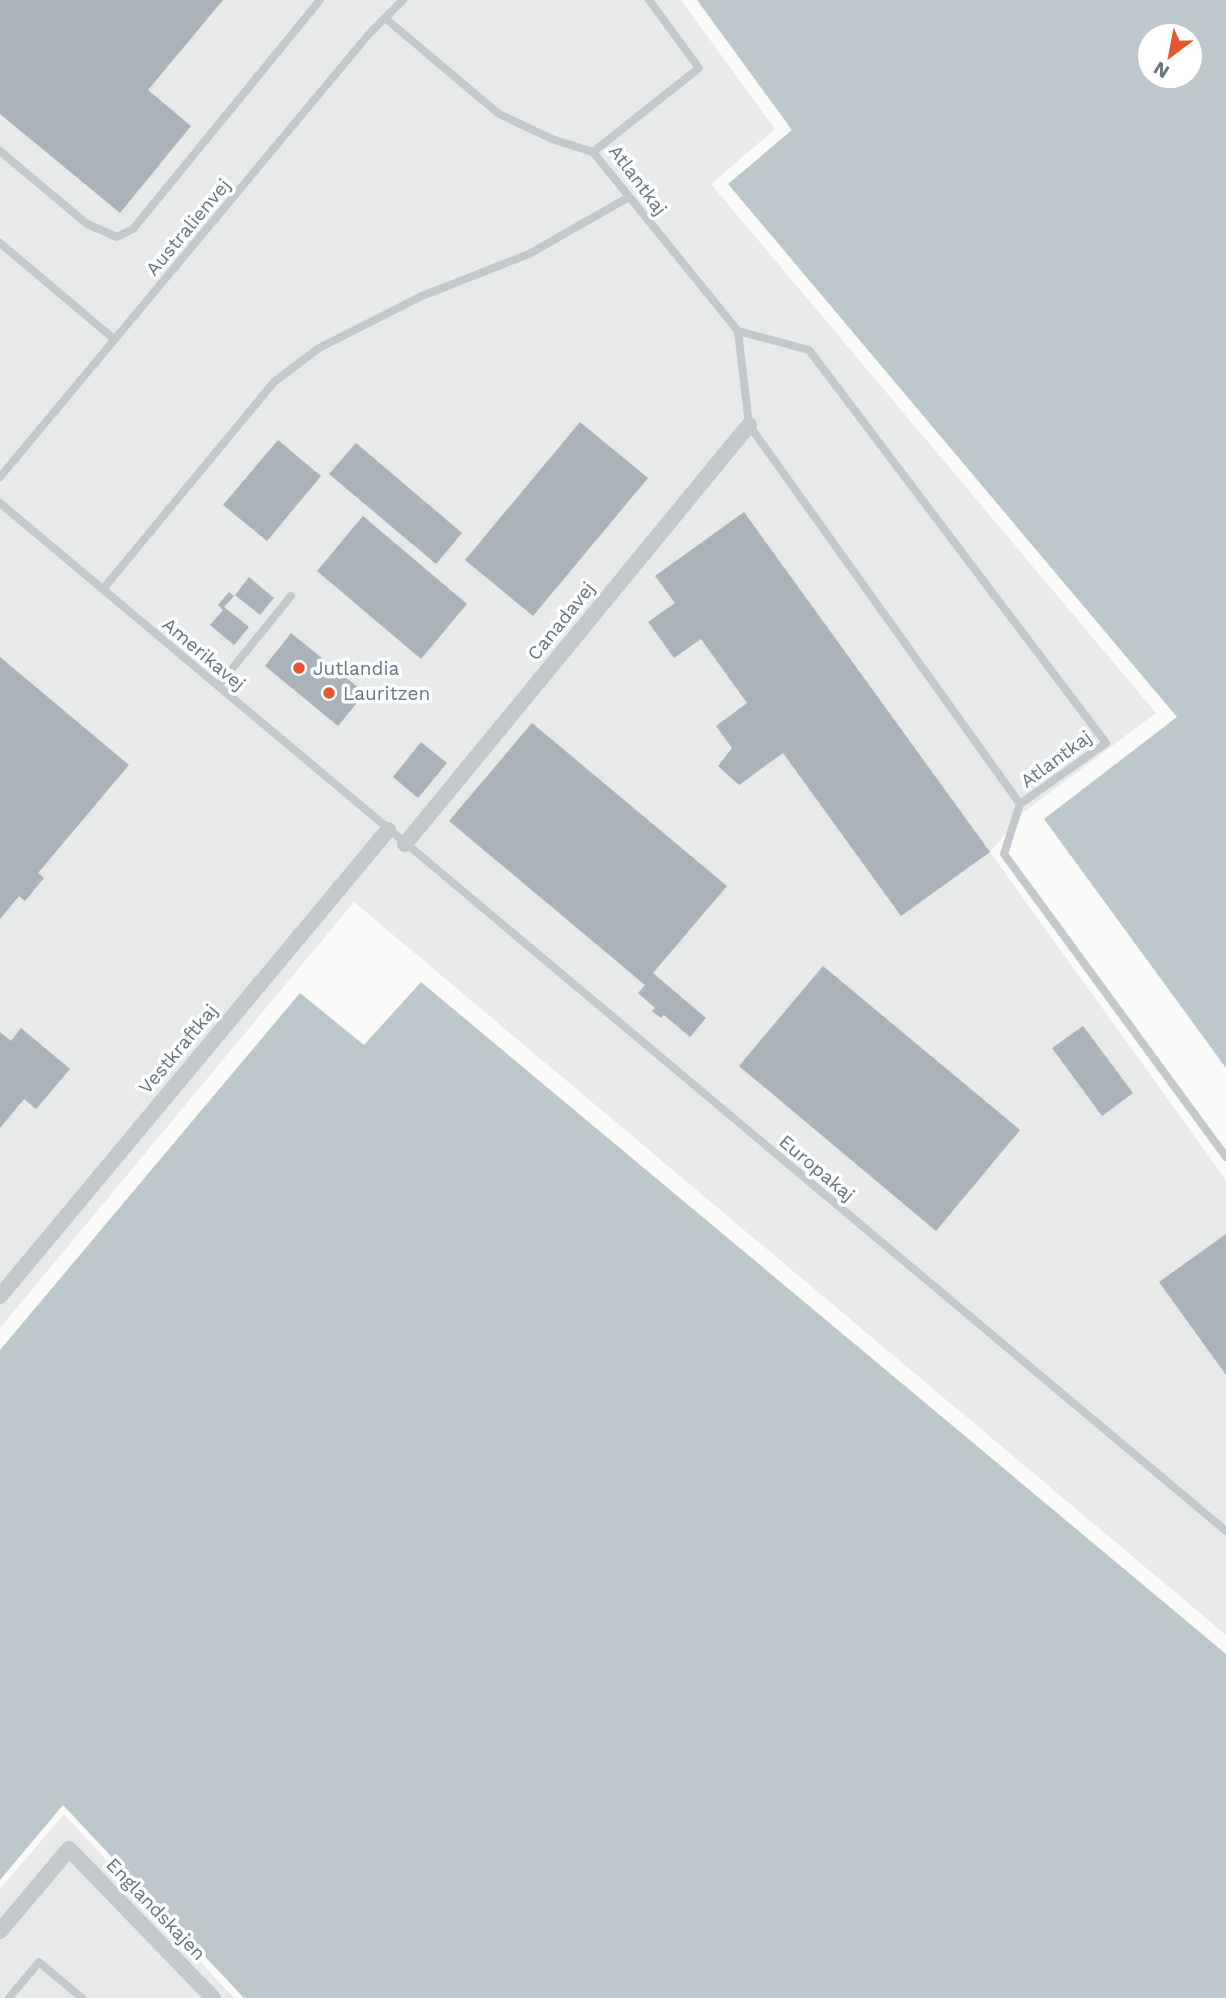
<svg xmlns="http://www.w3.org/2000/svg" width="1226" height="1998" font-family="'Work Sans',sans-serif">
<style>
.built{fill:#e8e9e9}
.water{fill:#bbc7cb;fill-rule:evenodd}
.building{fill:#aab3b9}
.lines{fill:none;stroke-linecap:round;stroke-linejoin:round}
.lane{stroke:#c3c8cc;stroke-width:8}
.street{stroke:#c3c8cc;stroke-width:16}
.poi-dot{fill:#e4572e;stroke:#fff;stroke-width:2.5}
.labels{text-anchor:middle;dominant-baseline:central;stroke-width:7;stroke-linejoin:round;paint-order:stroke}
.street-label{font-size:19px;fill:#657683;stroke:#fff}
.poi-label{font-size:19px;fill:#657683;stroke:#fff;text-anchor:start}
</style>
<rect width="100%" height="100%" fill="#fafaf8"/>
<g class="built">
<path d="M0,0H681L775,129L711,184L1156,713L1024,812L990,852L1226,1180V1635L354,902L0,1328Z"/>
<path d="M64,1814L234,1998H0V1889Z"/>
</g>
<g class="water">
<path d="M697,0H1226V1068L1044,819L1177,717L728,184L792,130ZM1191,35V77H1149V35Z"/>
<path d="M421,982L1226,1654V1998H244L63,1805L0,1880V1350L300,993L364,1045Z"/>
</g>
<g class="building">
<path d="M0,0H223L148,90L191,126L120,213L0,114Z"/>
<path d="M580,422L648,478L533,616L465,560Z"/>
<path d="M278,440L321,476L267,541L223,505Z"/>
<path d="M356,443L462,533L436,564L329,474Z"/>
<path d="M744,512L990,852L901,916L783,753L739,785L718,766L732,748L716,726L747,703L701,639L674,658L648,622L675,603L655,576Z"/>
<path d="M363,516L467,604L421,659L317,571Z"/>
<path d="M249,577L274,598L260,615L235,595Z"/>
<path d="M229,592L234,596L224,607L249,627L234,645L210,625L223,610L218,605Z"/>
<path d="M291,633L365,693L338,726L265,666Z"/>
<path d="M0,657L129,765L38,873L44,878L25,901L19,896L0,919Z"/>
<path d="M532,723L727,886L653,973L706,1018L690,1037L664,1015L661,1018L652,1011L655,1008L638,993L645,985L449,821Z"/>
<path d="M421,742L447,763L418,798L393,777Z"/>
<path d="M823,966L1020,1130L936,1231L739,1066Z"/>
<path d="M1083,1026L1133,1093L1102,1116L1052,1048Z"/>
<path d="M21,1028L70,1069L36,1109L24,1099L0,1128V1032L11,1041Z"/>
<path d="M1226,1234V1375L1159,1282Z"/>
</g>
<g class="lines">
<g class="lane">
<path d="M649,0L699,68L593,152L738,331L809,350L1106,743L1020,804L749,425L738,331"/>
<path d="M385,18L499,114L552,139L593,152"/>
<path d="M0,151L87,224L117,237L133,229L320,0"/>
<path d="M0,243L114,339"/>
<path d="M0,477L369,34L403,0"/>
<path d="M0,503L1226,1531"/>
<path d="M103,589L274,382L319,348L422,296L529,254L629,197"/>
<path d="M218,686L291,596"/>
<path d="M1020,804L1004,854L1226,1157"/>
<path d="M9,1998L39,1962L82,1998"/>
</g>
<g class="street">
<path d="M405,844L749,425"/>
<path d="M0,1296L388,830"/>
<path d="M0,1931L69,1849L213,1998"/>
</g>
</g>
<g class="poi-dot">
<circle cx="299" cy="668" r="7"/>
<circle cx="329" cy="693" r="7"/>
</g>
<g class="labels">
<g class="street-label">
<text transform="translate(638 180) rotate(53)">Atlantkaj</text>
<text transform="translate(188 227) rotate(-50)">Australienvej</text>
<text transform="translate(561 621) rotate(-51)">Canadavej</text>
<text transform="translate(204 654) rotate(40)">Amerikavej</text>
<text transform="translate(1056 759) rotate(-36)">Atlantkaj</text>
<text transform="translate(178 1049) rotate(-50)">Vestkraftkaj</text>
<text transform="translate(817 1168) rotate(40)">Europakaj</text>
<text transform="translate(156 1909) rotate(46)">Englandskajen</text>
</g>
<g class="poi-label">
<text x="313" y="668">Jutlandia</text>
<text x="343" y="693">Lauritzen</text>
</g>
</g>
<g transform="translate(1170 56) rotate(212)"><circle r="33" fill="#ffffff" stroke="#c1c8cd" stroke-width="2"/>
<path d="M0-5L12 26L0 18L-12 26Z" fill="#e4572e"/>
<text y="-10" font-size="19" font-weight="bold" text-anchor="middle" fill="#657683">N</text>
</g>
</svg>
